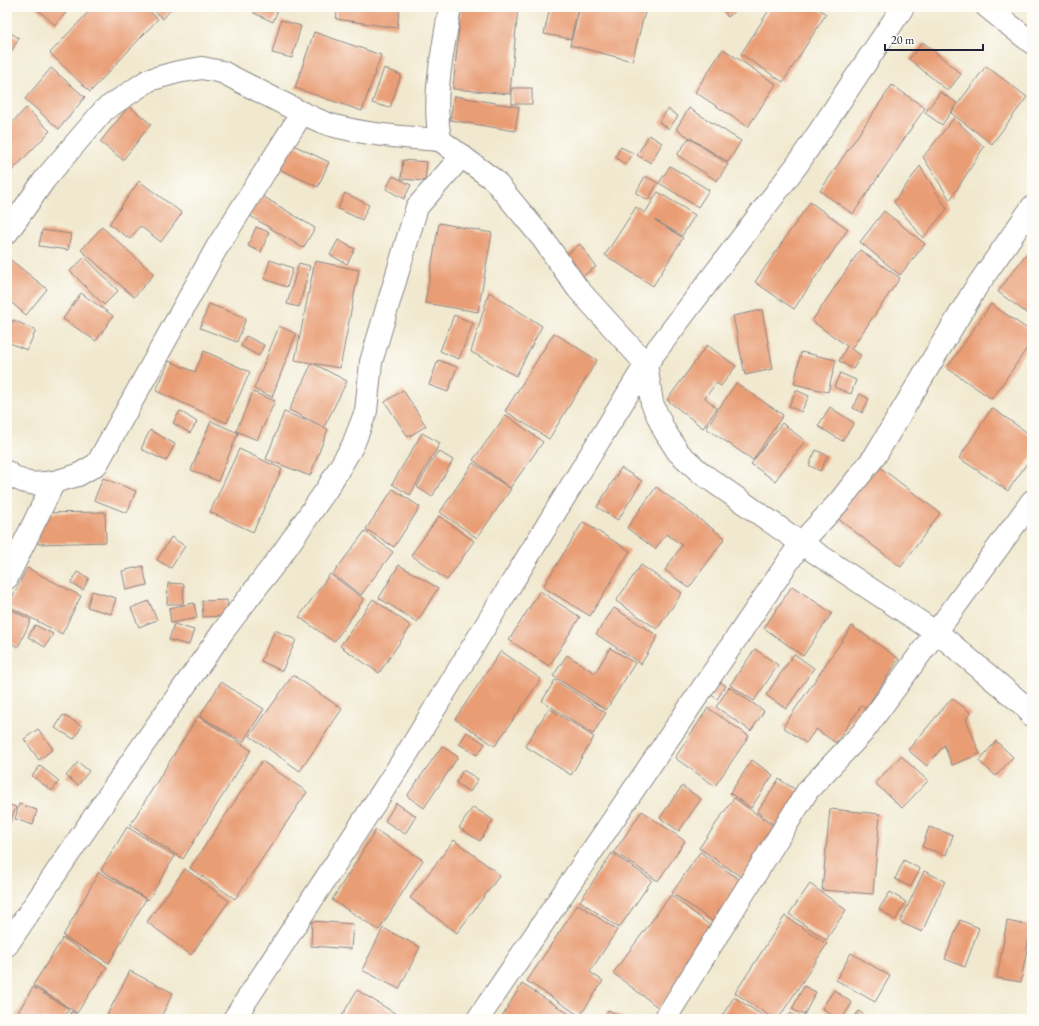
<svg xmlns="http://www.w3.org/2000/svg" width="1039" height="1026" font-family="'EB Garamond',serif">
<style>
.building{fill:#e99d74}
.lines{fill:none;stroke-linecap:round;stroke-linejoin:round}
.street-casing{stroke:#8a8685;stroke-width:24}
.street{stroke:#fff;stroke-width:22}
</style>
<rect width="100%" height="100%" fill="#fdfcf7"/>
<filter id="ink" filterUnits="userSpaceOnUse"><feTurbulence type="fractalNoise" baseFrequency=".025" numOctaves="2"/><feDisplacementMap in="SourceGraphic" scale="8" xChannelSelector="R" yChannelSelector="G"/><feConvolveMatrix kernelMatrix="1 2 1 2 8 2 1 2 1" color-interpolation-filters="sRGB"/></filter>
<filter id="wash" filterUnits="userSpaceOnUse"><feTurbulence type="fractalNoise" baseFrequency=".012" numOctaves="4" result="noise"/><feDisplacementMap in="SourceGraphic" scale="16" xChannelSelector="R" yChannelSelector="G"/><feGaussianBlur stdDeviation="0.9" result="paint"/><feColorMatrix in="noise" values="0 0 0 0 0 0 0 0 0 0 0 0 0 0 0 0 0 1.4 0 .05"/><feComposite in="paint" operator="in"/></filter>
<g filter="url(#wash)">
<rect width="100%" height="100%" fill="#f1e9cf"/>
<g id="blocks">
<g class="building">
<path d="M35,7H71L55,25Z"/>
<path d="M93,7H145L158,19L90,92L50,53Z"/>
<path d="M150,7H173L163,19Z"/>
<path d="M256,7H279L273,22L254,13Z"/>
<path d="M338,7H400L397,28L336,19Z"/>
<path d="M461,7H518L510,94L453,89Z"/>
<path d="M550,7H578L571,39L544,34Z"/>
<path d="M580,7L646,8L632,61L570,45Z"/>
<path d="M720,7H735L737,10L728,17Z"/>
<path d="M771,7H816L826,14L783,82L741,54Z"/>
<path d="M281,20L301,26L292,58L272,53Z"/>
<path d="M7,31L19,38L7,60Z"/>
<path d="M314,32L381,55L362,111L295,88Z"/>
<path d="M923,42L961,74L948,91L909,59Z"/>
<path d="M723,49L776,84L748,127L695,92Z"/>
<path d="M986,66L1027,97L992,144L951,113Z"/>
<path d="M51,68L85,97L59,129L25,99Z"/>
<path d="M384,68L401,75L390,108L372,103Z"/>
<path d="M892,85L925,108L853,214L820,191Z"/>
<rect x="512" y="88" width="20" height="16"/>
<path d="M940,92L957,103L942,125L925,113Z"/>
<path d="M454,96L519,107L515,131L450,120Z"/>
<path d="M129,106L151,124L123,160L100,142Z"/>
<path d="M26,108L50,131L7,176V128Z"/>
<path d="M689,108L741,141L728,162L676,129Z"/>
<path d="M668,109L678,116L669,129L659,122Z"/>
<path d="M954,118L984,147L950,200L923,157Z"/>
<path d="M649,135L662,143L651,163L637,155Z"/>
<path d="M689,138L728,164L717,181L677,155Z"/>
<path d="M289,143L329,162L318,187L277,168Z"/>
<path d="M621,147L633,153L626,165L615,157Z"/>
<path d="M403,160L427,162L425,181L401,179Z"/>
<path d="M670,166L709,190L698,207L659,183Z"/>
<path d="M920,166L947,209L923,238L894,202Z"/>
<path d="M393,176L411,185L404,199L386,189Z"/>
<path d="M645,176L658,183L648,200L636,193Z"/>
<path d="M139,181L182,213L161,242L140,226L130,239L109,224Z"/>
<path d="M246,186L315,228L303,248L234,206Z"/>
<path d="M658,192L695,215L682,236L655,220L683,238L653,286L605,255L636,207L645,213Z"/>
<path d="M345,193L369,205L362,220L338,209Z"/>
<path d="M810,202L848,229L794,309L755,282Z"/>
<path d="M884,211L925,244L900,275L860,242Z"/>
<path d="M439,223L492,233L478,312L425,303Z"/>
<path d="M102,227L154,274L134,297L81,250Z"/>
<path d="M256,227L269,232L261,252L248,246Z"/>
<path d="M42,230L71,234L68,250L39,246Z"/>
<path d="M338,240L355,249L347,264L330,255Z"/>
<path d="M580,244L596,267L577,280L562,258Z"/>
<path d="M1032,246V317L998,292Z"/>
<path d="M860,250L900,278L851,349L861,355L853,369L839,361L847,346L812,321Z"/>
<path d="M7,257L47,289L26,315L7,299Z"/>
<path d="M85,257L118,291L104,305L70,271Z"/>
<path d="M270,260L293,268L287,287L264,279Z"/>
<path d="M315,261L359,270L340,368L295,360Z"/>
<path d="M299,263L310,266L299,307L287,304Z"/>
<path d="M489,292L542,326L516,376L471,352Z"/>
<path d="M81,293L113,316L96,341L63,319Z"/>
<path d="M209,304L246,318L237,342L200,328Z"/>
<path d="M991,304L1032,332V341L992,399L947,368Z"/>
<path d="M762,310L773,369L745,375L733,316Z"/>
<path d="M454,315L473,323L459,359L440,351Z"/>
<path d="M13,320L36,330L27,350L7,342V334Z"/>
<path d="M279,326L296,334L272,397L254,389Z"/>
<path d="M554,333L597,360L549,439L505,411Z"/>
<path d="M246,336L264,345L259,356L241,346Z"/>
<path d="M707,345L736,366L721,386L716,383L705,398L717,408L703,428L667,400Z"/>
<path d="M204,351L250,372L227,423L156,391L169,361L195,372Z"/>
<path d="M801,352L836,360L828,392L794,384Z"/>
<path d="M438,360L457,367L448,392L429,385Z"/>
<path d="M312,363L347,381L324,427L289,410Z"/>
<path d="M840,373L856,380L851,394L834,387Z"/>
<path d="M736,383L783,415L753,460L706,428Z"/>
<path d="M403,390L426,426L408,437L385,402Z"/>
<path d="M796,390L809,396L801,412L789,406Z"/>
<path d="M253,392L275,401L257,440L236,431Z"/>
<path d="M860,394L869,399L862,413L853,408Z"/>
<path d="M830,407L854,423L842,441L818,426Z"/>
<path d="M992,408L1032,436V456L1008,491L959,458Z"/>
<path d="M180,411L197,422L190,433L173,423Z"/>
<path d="M284,412L328,429L310,476L266,459Z"/>
<path d="M506,415L543,442L510,488L473,460Z"/>
<path d="M211,421L238,433L218,481L191,470Z"/>
<path d="M782,423L805,441L775,481L751,464Z"/>
<path d="M150,430L175,444L166,461L141,449Z"/>
<path d="M422,433L440,443L410,495L392,484Z"/>
<path d="M239,449L282,469L253,532L210,512Z"/>
<path d="M816,450L828,456L820,471L809,465Z"/>
<path d="M438,451L453,460L432,497L417,487Z"/>
<path d="M473,463L511,489L477,538L440,512Z"/>
<path d="M877,465L940,513L901,567L837,518Z"/>
<path d="M621,468L642,481L618,520L597,507Z"/>
<path d="M103,478L136,491L127,513L94,500Z"/>
<path d="M656,487L725,538L689,588L665,570L682,545L666,534L655,549L627,528Z"/>
<path d="M393,489L420,507L394,547L366,529Z"/>
<path d="M105,512L106,542L38,544L37,513Z"/>
<path d="M439,516L474,541L447,580L411,555Z"/>
<path d="M583,522L630,551L590,616L543,587Z"/>
<path d="M365,531L393,552L361,595L333,574Z"/>
<path d="M171,537L185,546L171,568L157,560Z"/>
<path d="M399,565L438,588L417,622L379,598Z"/>
<path d="M641,565L682,593L657,629L616,601Z"/>
<path d="M143,566L147,585L126,590L122,571Z"/>
<path d="M27,568L81,596L62,634L8,606Z"/>
<path d="M77,572L89,578L83,590L71,583Z"/>
<path d="M330,574L364,599L334,642L299,617Z"/>
<path d="M168,583L184,584L183,604H167Z"/>
<path d="M792,586L832,613L803,656L764,628Z"/>
<path d="M92,591L116,598L111,614L87,607Z"/>
<path d="M540,591L580,617L549,666L509,640Z"/>
<path d="M373,599L411,626L379,673L340,646Z"/>
<path d="M227,600L228,616L203,617L202,601Z"/>
<path d="M149,601L157,620L139,627L131,608Z"/>
<path d="M194,603L197,618L171,623L169,608Z"/>
<path d="M8,608L31,620L18,647L7,641Z"/>
<path d="M614,608L658,636L641,664L596,634Z"/>
<path d="M174,624L194,630L189,645L169,640Z"/>
<path d="M35,625L53,634L45,647L28,637Z"/>
<path d="M852,626L899,659L866,708L861,706L836,743L816,729L806,743L783,727Z"/>
<path d="M275,630L296,640L282,671L261,661Z"/>
<path d="M610,648L635,663L606,710L553,676L567,655L595,673Z"/>
<path d="M755,649L778,665L754,701L730,685Z"/>
<path d="M501,651L541,679L495,746L455,719Z"/>
<path d="M794,654L814,668L786,709L766,695Z"/>
<path d="M293,675L342,709L300,771L250,736Z"/>
<path d="M713,677L726,686L717,699L704,690Z"/>
<path d="M555,680L606,713L593,734L542,701Z"/>
<path d="M221,682L264,709L243,742L200,716Z"/>
<path d="M729,687L764,711L751,731L716,707Z"/>
<path d="M952,698L971,713L966,719L980,754L952,765L944,745L927,766L908,750Z"/>
<path d="M549,708L594,737L571,775L525,746Z"/>
<path d="M708,708L749,736L715,786L675,758Z"/>
<path d="M63,715L82,726L74,739L55,728Z"/>
<path d="M198,716L251,750L183,859L130,825Z"/>
<path d="M38,729L53,749L39,760L24,739Z"/>
<path d="M467,732L485,744L477,755L459,744Z"/>
<path d="M996,741L1013,757L996,776L979,761Z"/>
<path d="M442,746L458,757L424,808L407,796Z"/>
<path d="M901,756L928,781L902,808L875,783Z"/>
<path d="M752,760L773,775L751,808L730,793Z"/>
<path d="M262,761L307,792L235,899L190,868Z"/>
<path d="M78,762L89,771L78,785L66,776Z"/>
<path d="M40,766L59,781L52,791L32,776Z"/>
<path d="M463,770L478,779L470,792L456,783Z"/>
<path d="M779,779L802,794L779,828L757,812Z"/>
<path d="M682,786L701,799L679,831L660,818Z"/>
<path d="M734,798L778,829L744,879L699,848Z"/>
<path d="M396,803L416,816L405,834L385,821Z"/>
<path d="M7,804L16,807L7,830Z"/>
<path d="M19,804L37,810L33,825L15,819Z"/>
<path d="M473,807L493,820L480,841L459,828Z"/>
<path d="M830,809L880,814L873,894L822,890Z"/>
<path d="M642,811L685,841L658,881L614,852Z"/>
<path d="M127,827L175,856L148,900L101,870Z"/>
<path d="M929,827L953,835L946,855L922,847Z"/>
<path d="M376,830L423,860L379,930L332,900Z"/>
<path d="M454,840L500,875L457,933L410,898Z"/>
<path d="M700,852L743,882L715,923L672,893Z"/>
<path d="M612,853L652,880L619,928L580,901Z"/>
<path d="M904,860L920,869L911,887L895,879Z"/>
<path d="M185,869L229,901L191,955L147,922Z"/>
<path d="M924,871L945,881L922,932L900,922Z"/>
<path d="M99,872L146,899L109,963L63,936Z"/>
<path d="M810,884L846,910L826,940L789,914Z"/>
<path d="M890,892L906,902L895,920L879,909Z"/>
<path d="M671,895L717,931L659,1008L613,973Z"/>
<path d="M578,904L617,930L590,972L603,981L580,1016L527,981Z"/>
<path d="M785,916L827,944L778,1019H774L735,993Z"/>
<path d="M960,920L979,928L965,967L945,959Z"/>
<path d="M312,921L353,924L351,949L311,946Z"/>
<path d="M1007,921L1031,926L1021,982L997,978Z"/>
<path d="M383,928L420,947L399,989L362,970Z"/>
<path d="M63,938L107,967L77,1013L33,985Z"/>
<path d="M851,953L890,976L875,1002L836,980Z"/>
<path d="M130,971L173,993L160,1019H105Z"/>
<path d="M522,984L577,1019H500Z"/>
<path d="M804,986L816,992L804,1015L792,1009Z"/>
<path d="M33,987L69,1009L63,1019H14Z"/>
<path d="M357,990L401,1017L400,1019H340Z"/>
<path d="M834,990L852,1003L842,1019H838L822,1008Z"/>
<path d="M734,997L768,1019H720Z"/>
<path d="M608,1010L627,1019H604Z"/>
<path d="M72,1011L83,1019H67Z"/>
<path d="M859,1011L869,1019H852Z"/>
<path d="M791,1013L798,1019H786Z"/>
</g>
</g>
</g>
<g filter="url(#ink)">
<use href="#blocks" fill-opacity="0" stroke="#8a8685" stroke-width="1"/>
<g class="lines">
<defs>
<g id="street">
<path d="M987,7L1032,43"/>
<path d="M440,140L494,180L543,239L578,289L646,364L652,403L664,430L678,452L701,473L801,543L944,638L1027,708L1032,717"/>
<path d="M7,233L45,179L104,110L149,80L178,72L202,68L222,72L302,113"/>
<path d="M7,472C24,485 33,485 54,482"/>
<path d="M7,578L54,482L78,475L97,464L216,249L302,113C312,117 321,122 331,125C366,135 404,137 440,140C432,95 443,52 450,7"/>
<path d="M7,945L136,755L224,630L282,554L327,489L353,445L366,411L371,362L417,207L462,156"/>
<path d="M234,1019L405,757L646,364L797,165L903,7"/>
<path d="M478,1019L801,543L839,502L875,456L975,289L1032,207"/>
<path d="M665,1019L808,790L863,732L1032,501"/>
</g>
</defs>
<use href="#street" class="street-casing"/>
<use href="#street" class="street"/>
</g>
</g>
<rect width="1039" height="1026" fill="none" stroke="#fdfcf7" stroke-width="24"/>
<path d="M885 44v6h98v-6" fill="none" stroke="#22223b" stroke-width="2"/>
<text x="891" y="44" font-size="12" fill="#22223b" stroke="#fdfcf7" stroke-width="3" paint-order="stroke">20 m</text>
</svg>
